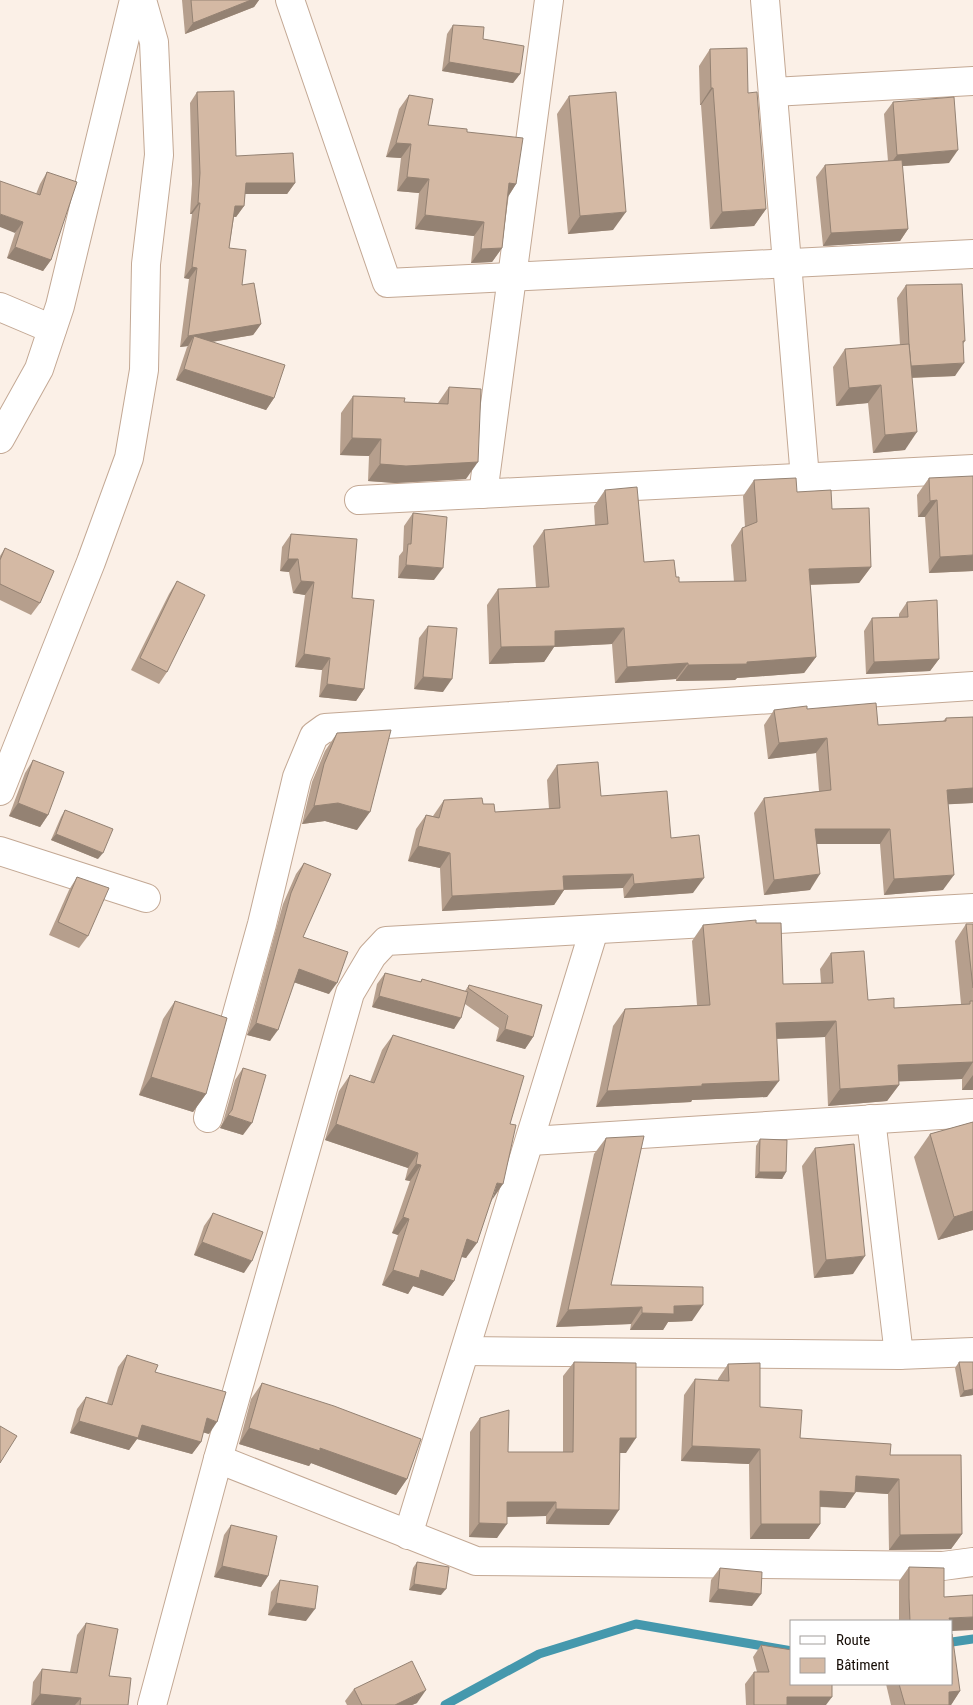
<svg xmlns="http://www.w3.org/2000/svg" width="973" height="1705" font-family="'Roboto Condensed',sans-serif">
<style>
.lines{fill:none;stroke-linecap:round;stroke-linejoin:round}
.stream{stroke:#4598ad;stroke-width:9}
.minor-casing{stroke:#c3a894;stroke-width:30}
.minor{stroke:#fff;stroke-width:28}
.wall{fill:#b69f8d}
.shaded-wall{fill:#948273}
.building{fill:#d4b9a4;stroke:#948273}
</style>
<rect width="100%" height="100%" fill="#fbf0e7"/>
<g class="lines">
<g class="stream">
<path d="M952,1642L973,1639"/>
<path d="M445,1705L539,1654L636,1624L792,1651"/>
</g>
<defs>
<g id="minor">
<path d="M290,0L387,283L973,254"/>
<path d="M765,0L805,478"/>
<path d="M773,92L973,81"/>
<path d="M0,307L52,329"/>
<path d="M0,439L39,369L60,306L134,0"/>
<path d="M483,494L549,0"/>
<path d="M359,500L973,469"/>
<path d="M0,791L91,562L129,458L144,370L146,264L159,155L154,42L142,0"/>
<path d="M0,851L146,898"/>
<path d="M208,1118L262,924L297,777L314,736L325,728L973,686"/>
<path d="M871,1119L899,1355"/>
<path d="M531,1141L973,1113"/>
<path d="M465,1351L899,1355L973,1352"/>
<path d="M218,1459L476,1561L943,1566L973,1562"/>
<path d="M408,1535L594,930"/>
<path d="M152,1705L218,1459L350,993L372,956L386,941L973,908"/>
</g>
</defs>
<use href="#minor" class="minor-casing"/>
<use href="#minor" class="minor"/>
</g>
<g class="wall">
<path d="M182,0H259L254,7L185,34Z"/>
<path d="M453,25L483,39L520,74L513,83L442,71L447,34Z"/>
<path d="M710,49L766,209L754,226L710,229L701,105H700L699,66Z"/>
<path d="M197,92L236,156L295,183L287,194H245L244,206L236,217H234L229,248L242,285L261,324L253,335L212,342L274,398L266,410L176,380L187,347L188,346L180,347L189,279L184,278L192,214H190L192,184L190,103Z"/>
<path d="M409,95L428,125L467,132L516,184L508,197L502,248L492,262L471,263L474,236L415,229L419,193L397,191L401,158L386,157L399,109Z"/>
<path d="M569,96L613,230L568,234L557,114Z"/>
<path d="M893,102L949,163L902,166L908,229L900,241L823,246L816,177L825,165L888,161L884,114Z"/>
<path d="M47,172L51,260L43,271L7,258L15,233L36,194L40,184Z"/>
<path d="M906,285L965,341L963,344L955,376L912,378L905,450L873,453L868,403L836,406L833,367L845,349L900,345L897,298Z"/>
<path d="M449,387L466,479L395,483L368,481L369,456L340,455L341,413L353,396L404,402L438,403Z"/>
<path d="M929,478L973,571L929,573L925,517H918L917,495Z"/>
<path d="M754,480L797,492L832,509L871,567L859,583L810,585L816,657L804,673L737,678L735,680L676,681V679L615,683L612,644L554,647L544,662L489,664L487,605L498,589L536,588L533,546L544,530L595,525L594,506L605,490L644,562L676,577L679,582H734L731,545L742,528L745,527L743,496Z"/>
<path d="M413,513L434,580L398,578L399,556L403,551L404,526Z"/>
<path d="M291,534L352,598L364,689L356,701L319,697L322,670L295,667L305,595L293,593L289,572L280,571L282,547Z"/>
<path d="M5,548L40,603L31,615L0,600V556Z"/>
<path d="M177,581L167,672L159,684L131,670L169,594Z"/>
<path d="M907,602L939,659L930,671L866,674L864,631L872,618L899,617V614Z"/>
<path d="M428,626L443,692L414,689L419,638Z"/>
<path d="M807,709L878,725L943,721L946,718L973,717V803L948,804L943,890L884,895L880,844H817L810,890L764,895L754,813L764,798L819,791L816,753L768,759L764,725L774,710Z"/>
<path d="M337,733L357,830L325,821L302,824L312,782L325,751Z"/>
<path d="M33,760L48,815L40,827L9,816L25,773Z"/>
<path d="M557,765L601,796L671,838L693,893L624,898L623,888L564,890L554,905L442,911L440,868L408,861L416,829L426,815L433,816L444,800L483,804L495,812L549,809L547,780Z"/>
<path d="M65,810L98,859L51,840L61,817Z"/>
<path d="M304,863L303,937L329,994L294,982L270,1041L247,1035L283,904L296,874Z"/>
<path d="M77,877L88,936L79,948L49,935L69,890Z"/>
<path d="M756,923L783,984L821,983L820,969L831,953L868,1000L894,1008L961,1004L955,941L966,924H973V1090H962V1079L899,1081V1085L887,1101L828,1106L825,1037L777,1039L767,1097L692,1100L691,1102L596,1107L613,1026L625,1009L697,1005L692,941L703,925Z"/>
<path d="M385,973L420,982L422,979L465,991L469,985L533,1037L525,1049L496,1041L499,1028L465,1004L454,1029L372,1007L377,984Z"/>
<path d="M175,1001L206,1094L193,1112L139,1095L163,1019Z"/>
<path d="M393,1035L510,1124L492,1200L466,1258L461,1257L454,1281L443,1296L413,1286L408,1294L382,1285L398,1235L392,1233L410,1181L405,1180L408,1168L325,1140L339,1091L350,1075L370,1082L382,1050Z"/>
<path d="M243,1068V1135L220,1128L223,1122L235,1080Z"/>
<path d="M973,1122V1230L938,1240L914,1157L930,1134Z"/>
<path d="M606,1138L611,1285L692,1321L668,1322L663,1330H630L631,1324L556,1327L594,1154Z"/>
<path d="M760,1139L786,1172L782,1179L755,1178L756,1146Z"/>
<path d="M815,1148L853,1274L814,1278L802,1166Z"/>
<path d="M213,1213L244,1273L194,1255L204,1226Z"/>
<path d="M127,1355L155,1372L209,1434L203,1432L201,1442L192,1454L137,1439L129,1450L70,1433L77,1409L86,1397L107,1403L118,1367Z"/>
<path d="M574,1362L626,1453H620L609,1525L546,1524V1516L507,1517L497,1538L469,1537L470,1432L480,1418L508,1452H563V1376Z"/>
<path d="M959,1362L973,1395L960,1397L955,1368Z"/>
<path d="M728,1364L760,1407L800,1438L890,1455L962,1534L951,1549L889,1550L888,1494L856,1492L845,1508L820,1507V1524L809,1539H750L749,1464L681,1461L684,1395L695,1379L718,1381V1379Z"/>
<path d="M262,1383L407,1479L396,1495L311,1463L309,1466L239,1444L251,1399Z"/>
<path d="M231,1525L268,1576L261,1587L214,1577L224,1535Z"/>
<path d="M417,1562L441,1595L409,1590L413,1568Z"/>
<path d="M909,1567L944,1597L952,1621H899V1581Z"/>
<path d="M720,1568L752,1606L709,1602L711,1580Z"/>
<path d="M280,1580L306,1621L268,1615L271,1592Z"/>
<path d="M86,1623L109,1676L128,1705H31L33,1682L42,1669L70,1672L77,1635Z"/>
<path d="M761,1645L826,1705H746L745,1684L754,1672H757L753,1657Z"/>
<path d="M886,1684H952L960,1691L951,1705H891Z"/>
<path d="M354,1689L417,1703L412,1705H347L345,1701Z"/>
</g>
<g class="shaded-wall">
<path d="M251,0H259L254,7L185,34L193,23Z"/>
<path d="M449,62L520,74L513,83L442,71Z"/>
<path d="M711,88H713L701,105H700Z"/>
<path d="M396,143L411,144L401,158L386,157Z"/>
<path d="M958,150L949,163L888,167L897,155Z"/>
<path d="M407,177L429,179L419,193L397,191Z"/>
<path d="M246,183H295L287,194H238Z"/>
<path d="M509,183L516,184L507,198Z"/>
<path d="M198,203H200L192,214H190Z"/>
<path d="M235,206H244L236,217L228,216Z"/>
<path d="M766,209L754,226L710,229L722,212Z"/>
<path d="M626,212L613,230L568,234L580,216Z"/>
<path d="M0,214L23,222L15,233L0,227Z"/>
<path d="M425,215L484,222L474,236L415,229Z"/>
<path d="M908,229L900,241L823,246L831,233Z"/>
<path d="M15,247L51,260L43,271L7,258Z"/>
<path d="M502,248L492,262L471,263L481,249Z"/>
<path d="M192,267L197,268L189,279L184,278Z"/>
<path d="M261,324L253,335L192,345L194,336L188,346L180,347L188,336Z"/>
<path d="M964,363L955,376L901,378L910,366Z"/>
<path d="M184,369L274,398L266,410L176,380Z"/>
<path d="M881,385L868,403L836,406L849,388Z"/>
<path d="M917,432L905,450L873,453L885,435Z"/>
<path d="M352,438L381,439L369,456L340,455Z"/>
<path d="M478,462L466,479L395,483L368,481L380,464Z"/>
<path d="M937,500L925,517H918L930,501Z"/>
<path d="M973,555V571L929,573L940,557Z"/>
<path d="M288,559H298L289,572L280,571Z"/>
<path d="M406,565L443,568L434,580L398,578Z"/>
<path d="M871,567L859,583L798,585L809,569Z"/>
<path d="M301,581L314,582L305,595L293,593Z"/>
<path d="M624,628L612,644L554,647L544,662L489,664L501,647L555,631Z"/>
<path d="M304,654L330,658L322,670L295,667Z"/>
<path d="M816,657L804,673L737,678L735,680L676,681L688,665Z"/>
<path d="M939,659L930,671L866,674L874,662Z"/>
<path d="M688,663L676,679L615,683L627,667Z"/>
<path d="M423,677L452,679L443,692L414,689Z"/>
<path d="M327,684L364,689L356,701L319,697Z"/>
<path d="M827,738L816,753L768,759L779,743Z"/>
<path d="M973,788V803L936,805L947,790Z"/>
<path d="M18,803L48,815L40,827L9,816Z"/>
<path d="M338,803L370,812L357,830L325,821L302,824L314,806Z"/>
<path d="M815,829H890L880,844H804Z"/>
<path d="M56,834L103,853L98,859L51,840Z"/>
<path d="M418,846L450,853L440,868L408,861Z"/>
<path d="M633,874L623,888L553,890L563,876Z"/>
<path d="M820,874L810,890L764,895L774,880Z"/>
<path d="M954,875L943,890L884,895L894,879Z"/>
<path d="M704,878L693,893L624,898L634,884Z"/>
<path d="M564,890L554,905L442,911L452,896Z"/>
<path d="M299,969L337,983L329,994L290,981Z"/>
<path d="M379,996L461,1018L454,1029L372,1007Z"/>
<path d="M836,1021L825,1037L765,1039L776,1023Z"/>
<path d="M256,1023L278,1030L270,1041L247,1035Z"/>
<path d="M505,1029L533,1037L525,1049L496,1041Z"/>
<path d="M973,1062L962,1079L886,1082L898,1065Z"/>
<path d="M973,1075V1090H962Z"/>
<path d="M151,1077L206,1094L193,1112L139,1095Z"/>
<path d="M779,1081L767,1097L692,1100L691,1102L596,1107L607,1091L702,1084Z"/>
<path d="M899,1085L887,1101L828,1106L840,1089Z"/>
<path d="M228,1115L252,1123L243,1135L220,1128Z"/>
<path d="M336,1124L418,1153L408,1168L325,1140Z"/>
<path d="M416,1164L421,1165L410,1181L405,1180Z"/>
<path d="M759,1172H786L782,1179L755,1178Z"/>
<path d="M497,1183L503,1184L492,1200Z"/>
<path d="M973,1211V1230L938,1240L954,1217Z"/>
<path d="M403,1217L409,1219L398,1235L392,1233Z"/>
<path d="M467,1239L477,1243L466,1258L456,1255Z"/>
<path d="M202,1242L252,1261L244,1273L194,1255Z"/>
<path d="M865,1256L853,1274L814,1278L826,1260Z"/>
<path d="M393,1270H421L454,1281L443,1296L413,1286L408,1294L382,1285Z"/>
<path d="M703,1305L692,1321L668,1322L663,1330H630L642,1313L674,1306Z"/>
<path d="M642,1307L631,1324L556,1327L568,1310Z"/>
<path d="M973,1389V1395L960,1397L964,1391Z"/>
<path d="M207,1418L217,1422L209,1434L198,1431Z"/>
<path d="M79,1421L142,1425L201,1442L192,1454L137,1439L129,1450L70,1433Z"/>
<path d="M249,1428L320,1448L407,1479L396,1495L311,1463L309,1466L239,1444Z"/>
<path d="M620,1438H636L626,1453H610Z"/>
<path d="M692,1446L760,1449L749,1464L681,1461Z"/>
<path d="M856,1476L899,1479L888,1494L846,1491Z"/>
<path d="M820,1491L855,1493L845,1508L809,1506Z"/>
<path d="M507,1502H556L546,1516L497,1517Z"/>
<path d="M556,1509L619,1510L609,1525L546,1524Z"/>
<path d="M479,1523L507,1524L497,1538L469,1537Z"/>
<path d="M761,1524H820L809,1539H750Z"/>
<path d="M962,1534L951,1549L889,1550L900,1535Z"/>
<path d="M222,1566L268,1576L261,1587L214,1577Z"/>
<path d="M414,1584L446,1589L441,1595L409,1590Z"/>
<path d="M718,1589L761,1594L752,1606L709,1602Z"/>
<path d="M276,1603L315,1609L306,1621L268,1615Z"/>
<path d="M973,1617V1630L952,1631V1621H947L949,1618Z"/>
<path d="M426,1690L417,1703L412,1705H395Z"/>
<path d="M960,1691L951,1705H948L949,1692Z"/>
<path d="M40,1694L81,1698L75,1705H32Z"/>
<path d="M787,1697H832L826,1705H781Z"/>
</g>
<g class="building">
<path d="M191,0H251L193,23Z"/>
<path d="M453,25L484,27L483,39L524,46L520,74L449,62Z"/>
<path d="M747,48L748,93L757,92L766,209L722,212L713,88H711L710,49Z"/>
<path d="M234,91L236,156L293,153L295,183H246L244,206H235L229,248L246,250L242,285L254,283L261,324L188,336L197,268L192,267L200,203H198L200,173L197,92Z"/>
<path d="M616,92L626,212L580,216L569,96Z"/>
<path d="M409,95L433,99L428,125L467,129V132L523,138L516,184L509,183L502,248L481,249L484,222L425,215L429,179L407,177L411,144L396,143Z"/>
<path d="M954,97L958,150L897,155L893,102Z"/>
<path d="M902,160L908,229L831,233L825,165Z"/>
<path d="M47,172L77,182L51,260L15,247L23,222L0,214V181L40,195Z"/>
<path d="M962,284L965,341H963L964,363L911,366L909,344L906,285Z"/>
<path d="M194,336L285,365L274,398L184,369Z"/>
<path d="M909,344L917,432L885,435L881,385L849,388L845,349Z"/>
<path d="M449,387L481,389L478,462L406,466L380,464L381,439L352,438L353,396L405,398L404,402L448,404Z"/>
<path d="M973,476V555L940,557L937,500L930,501L929,478Z"/>
<path d="M796,478L797,492L831,490L832,509L869,508L871,567L809,569L816,657L747,662V664L688,665V663L627,667L624,628L555,631V646L501,647L498,589L549,587L544,530L608,524L605,490L637,487L644,562L674,560L676,577H679V582L746,581L742,528L757,522L754,480Z"/>
<path d="M413,513L447,517L443,568L406,565L408,544H411Z"/>
<path d="M291,534L357,539L352,598L374,600L364,689L327,684L330,658L304,654L314,582L301,581L298,559H288Z"/>
<path d="M5,548L54,571L40,603L0,584V560Z"/>
<path d="M177,581L205,595L167,672L140,658Z"/>
<path d="M937,600L939,659L874,662L872,618L908,617L907,602Z"/>
<path d="M428,626L457,628L452,679L423,677Z"/>
<path d="M876,703L878,725L946,721V718L973,717V788L947,790L954,875L894,879L890,829H815L820,874L774,880L764,798L831,790L827,738L779,743L774,710L807,706V709Z"/>
<path d="M391,730L370,812L338,803L314,806L324,764L337,733Z"/>
<path d="M33,760L64,772L48,815L18,803Z"/>
<path d="M598,762L601,796L667,791L671,838L699,835L704,878L634,884L633,874L563,876L564,890L452,896L450,853L418,846L426,815L439,818L444,800L482,798L483,804H494L495,812L560,808L557,765Z"/>
<path d="M65,810L113,829L103,853L56,834Z"/>
<path d="M304,863L331,874L303,937L348,952L337,983L299,969L278,1030L256,1023L291,893Z"/>
<path d="M77,877L109,888L88,936L58,922Z"/>
<path d="M756,920V923H781L783,984L833,983L831,953L864,951L868,1000L894,998V1008L970,1004V1001H973V1062L898,1065L899,1085L840,1089L836,1021L776,1023L779,1081L702,1084V1086L607,1091L625,1009L710,1005L703,925Z"/>
<path d="M966,924H973V988Z"/>
<path d="M385,973L421,982L422,979L468,992L461,1018L379,996Z"/>
<path d="M469,985L542,1005L533,1037L505,1029L508,1016L468,988Z"/>
<path d="M175,1001L227,1018L206,1094L151,1077Z"/>
<path d="M393,1035L524,1076L510,1124L516,1125L503,1184L497,1183L477,1243L467,1239L454,1281L421,1270L419,1278L393,1270L409,1219L403,1217L421,1165L416,1164L418,1153L336,1124L350,1075L374,1083Z"/>
<path d="M243,1068L266,1075L252,1123L228,1115L232,1110Z"/>
<path d="M973,1122V1211L954,1217L930,1134Z"/>
<path d="M644,1136L611,1285L703,1287V1305L674,1306V1314L642,1313V1307L568,1310L606,1138Z"/>
<path d="M760,1139L787,1140L786,1172H759Z"/>
<path d="M854,1144L865,1256L826,1260L815,1148Z"/>
<path d="M213,1213L263,1232L252,1261L202,1242Z"/>
<path d="M127,1355L158,1365L155,1372L226,1392L217,1422L207,1418L201,1442L142,1425L138,1438L79,1421L86,1397L112,1405Z"/>
<path d="M574,1362L636,1363V1438H620L619,1510L556,1509V1502H507V1524L479,1523L480,1418L509,1410L508,1452H573Z"/>
<path d="M959,1362H973V1389L964,1391Z"/>
<path d="M760,1363V1407L802,1410L800,1438L891,1444L890,1455H961L962,1534L900,1535L899,1479L856,1476L855,1493L820,1491V1524H761L760,1449L692,1446L695,1379L729,1381L728,1364Z"/>
<path d="M262,1383L334,1406L421,1439L407,1479L320,1448V1451L249,1428Z"/>
<path d="M0,1426L17,1436L0,1463Z"/>
<path d="M231,1525L277,1536L268,1576L222,1566Z"/>
<path d="M417,1562L449,1567L446,1589L414,1584Z"/>
<path d="M909,1567L944,1568V1597L973,1595V1617L949,1618L950,1621H910L909,1598Z"/>
<path d="M720,1568L762,1572L761,1594L718,1589Z"/>
<path d="M280,1580L318,1586L315,1609L276,1603Z"/>
<path d="M86,1623L118,1629L109,1676L131,1678L128,1705H80L81,1698L40,1694L42,1669L77,1673Z"/>
<path d="M952,1634L960,1691L949,1692V1705H905L899,1684H952Z"/>
<path d="M761,1645L792,1650V1684H832V1697H787V1705H754V1672H769Z"/>
<path d="M412,1661L426,1690L395,1705H362L354,1689Z"/>
</g>
<rect x="790" y="1620" width="162" height="65" fill="#ffffff" stroke="#a29e9b"/>
<rect x="800" y="1636" width="25" height="8" fill="#ffffff" stroke="#a29e9b"/>
<text x="836" y="1645" font-size="15" fill="#160d06">Route</text>
<rect x="800" y="1658" width="25" height="15" fill="#d4b9a4" stroke="#a29e9b"/>
<text x="836" y="1670" font-size="15" fill="#160d06">Bâtiment</text>
</svg>
